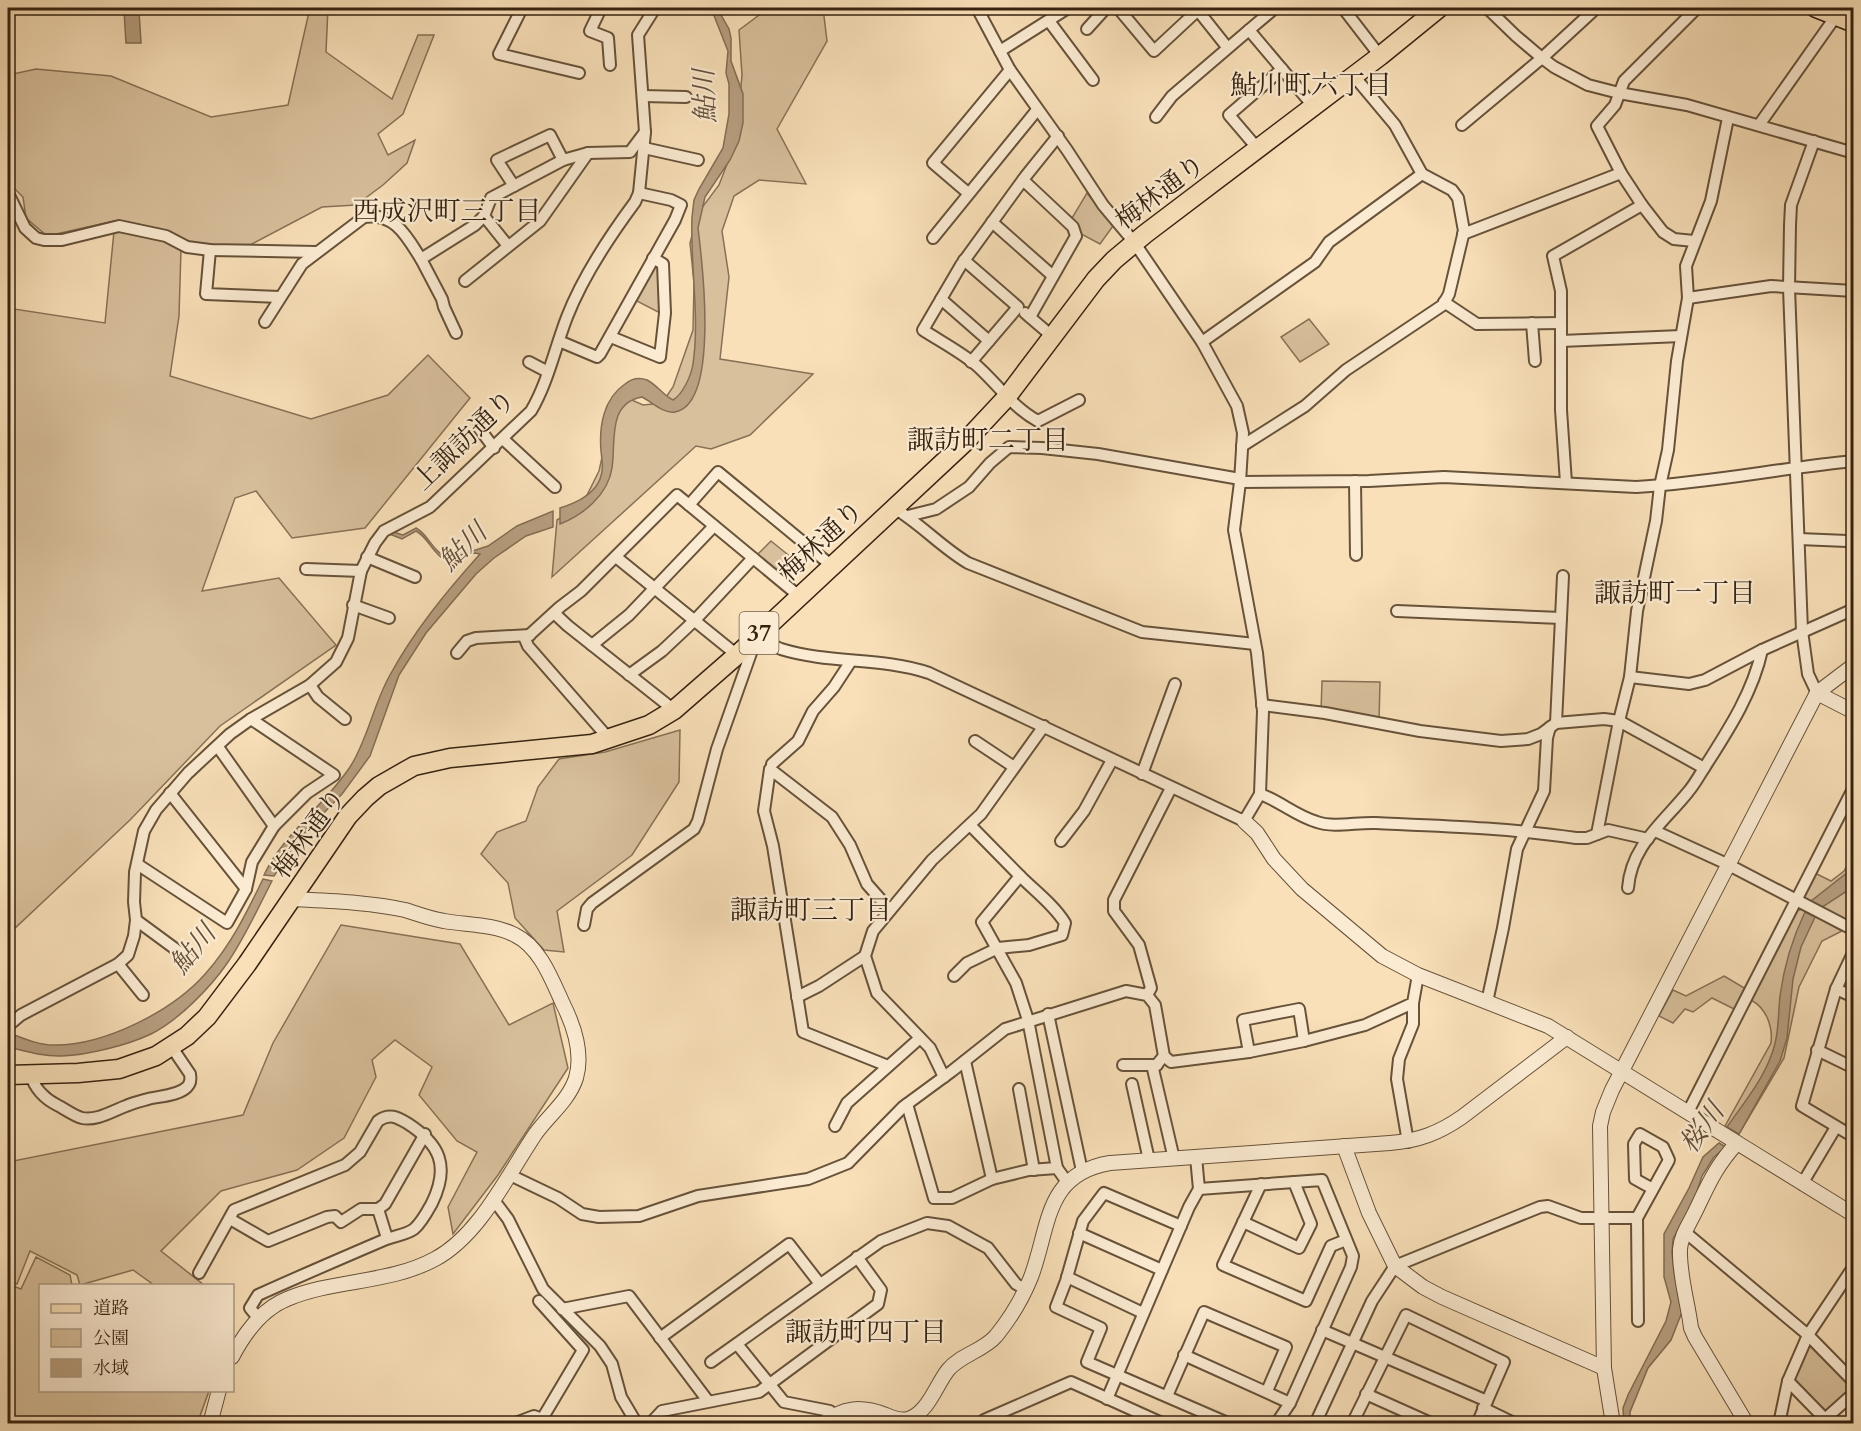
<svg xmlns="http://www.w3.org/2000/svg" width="1861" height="1431" font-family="Cardo,'Noto Serif JP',serif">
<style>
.green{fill:#d8c09c;stroke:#877156;stroke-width:1.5}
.water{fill:#b79f80;stroke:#836d53;stroke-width:1.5}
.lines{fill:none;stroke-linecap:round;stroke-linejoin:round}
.minor-casing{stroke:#67523a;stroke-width:14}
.tertiary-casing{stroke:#67523a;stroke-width:16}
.primary-casing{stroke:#362210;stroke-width:21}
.trunk-casing{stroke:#362210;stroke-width:21}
.minor{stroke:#fbebd2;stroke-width:10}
.tertiary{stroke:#fbebd2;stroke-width:14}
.primary{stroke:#f9e0b9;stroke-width:18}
.trunk{stroke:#f9e0b9;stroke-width:18}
.labels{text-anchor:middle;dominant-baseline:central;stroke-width:4.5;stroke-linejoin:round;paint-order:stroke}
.shield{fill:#fbebd2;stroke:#715e4a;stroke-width:1.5}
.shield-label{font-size:24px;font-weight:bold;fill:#362210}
.street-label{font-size:26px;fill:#362210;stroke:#fbebd2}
.neighbourhood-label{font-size:27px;fill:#362210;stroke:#fbebd2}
.water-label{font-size:27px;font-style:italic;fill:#634e37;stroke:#fbebd2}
</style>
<rect width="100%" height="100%" fill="#f9e0b9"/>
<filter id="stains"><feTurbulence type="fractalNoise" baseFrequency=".00333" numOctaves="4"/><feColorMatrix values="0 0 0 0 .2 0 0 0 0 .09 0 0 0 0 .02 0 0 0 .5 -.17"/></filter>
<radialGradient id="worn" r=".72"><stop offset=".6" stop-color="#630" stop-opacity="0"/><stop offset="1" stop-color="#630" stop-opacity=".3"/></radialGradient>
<g class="green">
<path d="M302,8H328L326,52L392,99L418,35H434L403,114L378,134L388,155L415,140L407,163L383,185L356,205L322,207L246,247L181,249L179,316L170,376L311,419L388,395L428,355L470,398L365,528L292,538L256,491L235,498L202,591L279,578L336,645L220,726L130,820L11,932L8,942V308L105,323L115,221L47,236L26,218L23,197L8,182V75L36,69L111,76L211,117L288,105L309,12Z"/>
<path d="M761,8H823L827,41L777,129L806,184L759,180L734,196L722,231L729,277L720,359L813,374L750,435L711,449L696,446L552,577L557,520L573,510L587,495L599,471L605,444L625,397L643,405L662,403L673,387L693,330L694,283L690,243L698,213L719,185L736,141L742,75L739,30L759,15Z"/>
<path d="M1087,193L1113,226L1100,244L1083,235L1069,223Z"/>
<path d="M653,258L663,264L664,315L631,298Z"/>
<path d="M1309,319L1329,344L1300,362L1281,337Z"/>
<path d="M771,541L797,562L781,580L755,557Z"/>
<path d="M1322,681L1380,682L1379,721L1321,712Z"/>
<path d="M680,730L679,782L632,855L557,911L564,952L544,950L515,918L508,883L481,854L497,832L526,821L538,787L559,759L605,752Z"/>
<path d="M1853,854V923L1805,900L1803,895L1815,873L1831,881L1844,871Z"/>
<path d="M1802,909L1842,931L1822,941L1799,987L1784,1058L1739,1134L1725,1126L1771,1043C1773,1026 1766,1008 1751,1000L1796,911Z"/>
<path d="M341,925L460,944L509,1025L553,1003L568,1068L498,1175L453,1234L448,1207L477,1152L457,1141L419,1095L432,1067L395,1040L372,1060L376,1077L344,1138L297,1170L221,1191L161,1251L204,1285H154L133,1270L80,1285L77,1275L30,1251L17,1284L8,1281V1162L243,1115L273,1043Z"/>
<path d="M1724,976L1746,989L1734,1009L1712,998L1693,1012L1685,1009L1673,1023L1659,1016L1673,990L1686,996Z"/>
<path d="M36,1257L70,1275L72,1285L40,1286V1390L209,1391L200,1416V1423H8V1284L21,1289Z"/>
<path d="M1809,1345L1851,1384L1850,1391L1824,1414L1792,1381Z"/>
</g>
<g class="water">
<path d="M711,8H717L729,29L731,38V61L743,94V123L739,141L730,160L705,197L698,228C702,260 720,404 675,412C664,414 652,402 642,397C607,403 616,442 612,468C608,495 583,515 560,524V508C576,503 594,495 600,479C604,470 602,460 601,451C599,427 603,399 625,384C631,379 639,377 647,380C657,385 663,395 673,400C683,394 691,376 693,364C700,316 690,266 692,217L694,200L699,189L723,148L729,114V84L726,73L728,51Z"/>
<path d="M124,11H139L141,43H126Z"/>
<path d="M553,511V527L526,536L494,558L476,574L426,633L399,675L370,756L342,794L296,842L274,876L264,875C283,834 325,805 350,767C368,739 373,705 390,675C414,631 446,592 480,554L475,553L448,562C431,553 430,539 416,531L402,539L387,533L390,531L403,535L416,528C430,536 430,549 448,559L488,546L517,526Z"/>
<path d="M1853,868V887L1821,908L1810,902Z"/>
<path d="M263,879L272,881C258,908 245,937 228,962C211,987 179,1020 151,1034C128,1045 88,1055 62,1056C44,1057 25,1051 8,1047L9,1033C23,1038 38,1045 53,1045C104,1046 173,1011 206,973C231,945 247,912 263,879Z"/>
<path d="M1805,912L1815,917L1801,947L1793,979L1787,1038L1780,1061L1739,1134L1727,1127C1743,1104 1762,1081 1771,1056C1779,1037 1778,1016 1780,996C1784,966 1792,939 1805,912Z"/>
<path d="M1719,1143L1726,1147L1714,1157L1702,1176L1695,1198L1673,1239L1672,1253L1674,1271L1682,1312L1671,1340L1648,1368L1630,1412V1423H1624L1623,1408L1628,1395L1666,1321L1671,1302L1664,1277V1234L1689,1188L1703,1157Z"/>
</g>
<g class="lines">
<defs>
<g id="minor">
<path d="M522,8L499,54L579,73"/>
<path d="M601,8L590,31L608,38L610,65"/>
<path d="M1118,8L1154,51L1198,10"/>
<path d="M1196,8L1227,47"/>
<path d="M1343,8L1380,56"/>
<path d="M1487,8L1516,36L1542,58L1554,67L1588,85L1619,93L1687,105L1854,153"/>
<path d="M1049,21L1093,80"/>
<path d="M1087,29L1106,8"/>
<path d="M1249,30L1275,8"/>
<path d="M1000,51L1068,8"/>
<path d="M643,96L686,97"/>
<path d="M1156,117L1172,96L1249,30L1314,107"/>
<path d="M1462,125L1542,58L1593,11"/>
<path d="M1759,125L1836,16"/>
<path d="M1058,136L1025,177L961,265L923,330C940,341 959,351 975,364C997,383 1012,407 1038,421L1079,400"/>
<path d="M1814,141L1791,205L1790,225L1789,288L1802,631L1808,674L1817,693"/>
<path d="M644,148L698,160"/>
<path d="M1258,149L1229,115L1282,69"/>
<path d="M1023,180L1073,227L1076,236L1030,317"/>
<path d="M514,186L497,160L550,135L563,160"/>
<path d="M8,193L25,228L36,238L44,240H62L119,226L166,236L187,247L210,250L316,252"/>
<path d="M968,193L933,163L1010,70"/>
<path d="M484,216L508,246"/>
<path d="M992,222L1053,276"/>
<path d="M1463,234L1621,173"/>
<path d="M933,238L1037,110"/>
<path d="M1694,241L1674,239L1663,232L1642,205L1621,173L1597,126L1615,105L1624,81L1697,8"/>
<path d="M210,250L206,294L280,297"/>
<path d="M964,260L1018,307L971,362"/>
<path d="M465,281L540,221L588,153"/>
<path d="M1688,298L1771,286L1854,291"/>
<path d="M941,299L989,341"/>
<path d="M1444,302L1477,324L1561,323"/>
<path d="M1025,313L1053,337"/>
<path d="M265,322L302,264L364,217C395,212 407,237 421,259"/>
<path d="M1532,323L1535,361"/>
<path d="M456,333L444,307L442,299L421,259L475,225L484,216L491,198L563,160L588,153L630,152L645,132"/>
<path d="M611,337L660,357L665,313L663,264L653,258"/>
<path d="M559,341L597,357L600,354L675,220L681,205L671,200L639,193"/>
<path d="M1561,341L1681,336"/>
<path d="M1202,342L1315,262L1329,242L1422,174"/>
<path d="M529,362L548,372"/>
<path d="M479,428L494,448"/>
<path d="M503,439L555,487"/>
<path d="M1242,446L1305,406L1346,370L1443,305L1449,294L1464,231L1458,198L1452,190L1422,174L1395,125L1354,76"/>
<path d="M1355,481L1356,555"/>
<path d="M1240,482L1369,481L1444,477L1636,487C1709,483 1781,468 1854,461"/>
<path d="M1566,483L1561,410V291L1553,256L1642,205"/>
<path d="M689,505L718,472L832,566"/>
<path d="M894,508C921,524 941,547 968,563L1142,632L1255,644"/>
<path d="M908,516L936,509L969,487L990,463L1009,447L1042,448L1098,454L1240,479"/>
<path d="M1799,539L1847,541"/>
<path d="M367,557L415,577"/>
<path d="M616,557L737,655"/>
<path d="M306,569L361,571"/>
<path d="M353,605L389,618"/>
<path d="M1397,611L1561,618"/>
<path d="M554,613L568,626L674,710"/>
<path d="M592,645L629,615L714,526"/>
<path d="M457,653L467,641L476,638L530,635"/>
<path d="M629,675L662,651L695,620L753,558"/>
<path d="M1630,677L1689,684L1705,680L1762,650L1854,609"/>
<path d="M310,685L318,697L345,719"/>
<path d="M1262,705L1325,713L1420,731L1501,741L1528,739L1541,734L1556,723L1604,719L1619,721L1704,768"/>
<path d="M251,719L334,775L307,793L274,826"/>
<path d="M1556,723L1563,576"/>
<path d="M610,740L528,646L525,639L560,607L581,591L677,495L799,596"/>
<path d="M975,741L1014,767"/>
<path d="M218,747L274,826L252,862L246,889"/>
<path d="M772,764L798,741L813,711L834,687L851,661"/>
<path d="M1142,774L1175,684"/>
<path d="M1260,794C1280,801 1296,816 1317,822C1334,828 1357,822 1376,823C1443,826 1509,828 1576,838H1587L1608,830L1648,839"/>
<path d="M970,825L1020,876L982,922L1016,983L1028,1020L1057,1168L1067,1182"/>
<path d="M1655,831L1727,864L1854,930"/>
<path d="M1597,834L1619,721L1630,677L1637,611L1656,521L1660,486L1668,450L1677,361L1688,298L1686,266L1711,201L1728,118"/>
<path d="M1061,841L1084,811L1112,760"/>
<path d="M137,864L227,923L246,889L170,793"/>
<path d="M1628,888C1631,846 1663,823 1688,792C1695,784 1700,774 1706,765C1729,729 1753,692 1762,650"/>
<path d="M136,920L189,959"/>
<path d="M584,925L587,909L592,903L694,829L698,821L717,749L757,636C765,640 773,646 781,649C829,664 882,657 929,673L1244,821L1260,794L1263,711L1257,653L1234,530L1240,482L1243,433L1237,406L1202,342L1134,242L1103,205L1067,150L1010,70L977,8"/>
<path d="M1854,951L1836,989L1802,1106L1854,1137"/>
<path d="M118,964L143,995"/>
<path d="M954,976L967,963L998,948L1029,945L1062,935L1065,923C1054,905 1035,891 1020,876"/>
<path d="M1836,989L1854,997"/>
<path d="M1147,995L1151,988L1139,945L1114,911V900L1171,788"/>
<path d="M797,997L819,986L865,956"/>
<path d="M1487,1002L1503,928L1517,849L1544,791L1547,738L1550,727"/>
<path d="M1048,1014L1082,1171"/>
<path d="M8,1026L21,1015L118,964L128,955L134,936L136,920L134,902L135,872L144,831L156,810L188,773L230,734L251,719L310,685L336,662L348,638L361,571L375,543L384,531L430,507L531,411C548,382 555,348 567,317C583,276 609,237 635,202L639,193L645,132L638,35L655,8"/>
<path d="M1817,1050L1854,1068"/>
<path d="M1249,1052L1243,1020L1299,1009L1304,1041"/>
<path d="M1164,1056L1153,1069L1174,1159"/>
<path d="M1123,1065H1157"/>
<path d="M888,1066L803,1032L773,846L764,811L770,769L832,817L850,845L867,884L890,910"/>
<path d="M31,1075C34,1088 45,1099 57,1105C65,1109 74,1116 82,1118C97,1121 112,1111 126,1106C133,1103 141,1101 148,1099C159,1096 178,1096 187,1087C191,1083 191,1079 190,1074L171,1046"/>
<path d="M944,1077L930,1048L877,993L865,956L873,931L932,860L981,814L1044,726"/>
<path d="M1132,1084L1149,1160"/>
<path d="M1019,1089L1034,1170"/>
<path d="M907,1104L934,1198H952L992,1179L965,1061"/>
<path d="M1688,1112L1854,787"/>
<path d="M835,1126L847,1103L920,1038"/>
<path d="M1408,1142L1397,1079L1399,1059L1413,1024V1003"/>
<path d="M510,1175L558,1198L582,1214L599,1217L639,1216L698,1196L808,1179L848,1163L903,1107L952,1071L1005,1029L1126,991L1147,995L1155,1005L1164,1056L1171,1062L1249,1052L1304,1041L1365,1025L1413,1003L1418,975"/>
<path d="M992,1179L1029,1170L1057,1168"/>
<path d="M1261,1184L1223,1265L1306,1301L1331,1246L1346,1240"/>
<path d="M1802,1184L1836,1127"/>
<path d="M1199,1189L1322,1180L1353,1256L1351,1267L1290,1403L1276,1424"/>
<path d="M493,1199L508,1219L543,1289L600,1346L612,1364L621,1397L637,1424"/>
<path d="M378,1209L387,1238"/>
<path d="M1637,1218L1669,1160L1663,1147L1640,1134L1634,1144L1635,1179L1653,1189"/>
<path d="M230,1219L268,1241L327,1217L335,1216L341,1222L361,1209H378L385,1204L425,1134"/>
<path d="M1243,1222L1299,1248L1311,1224L1294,1182"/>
<path d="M1181,1226L1104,1193L1083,1221L1066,1281L1056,1307L1101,1328L1087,1362L1230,1424"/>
<path d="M1685,1232L1808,1335L1854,1382"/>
<path d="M1079,1233L1162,1270"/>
<path d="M199,1273L234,1210L345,1165L360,1152L378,1121C389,1113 397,1117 407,1123C440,1144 450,1166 432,1203C427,1212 422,1222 414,1229C406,1235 393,1236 384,1240C342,1258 300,1276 258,1295L250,1308L259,1319"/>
<path d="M1067,1277L1143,1313"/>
<path d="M562,1309L629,1296L708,1401"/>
<path d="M1322,1330L1487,1401"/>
<path d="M660,1338L789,1244L820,1284"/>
<path d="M737,1344L784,1402L830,1411L833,1415"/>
<path d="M1184,1355L1290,1403"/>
<path d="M711,1362L881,1241L927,1223L948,1226L988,1248L1016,1284L1025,1289"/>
<path d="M1788,1381L1825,1419L1854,1393"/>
<path d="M1366,1394L1433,1424"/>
<path d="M1167,1396L1204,1312L1286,1347L1267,1391"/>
<path d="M1107,1399L1189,1207L1199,1189L1196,1157"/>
<path d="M1483,1408L1516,1424"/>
<path d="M513,1424L534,1416L542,1419L583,1350L539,1301"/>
<path d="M650,1424L662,1411L759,1392L878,1304L881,1290L857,1257"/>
<path d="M981,1424L984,1420L1071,1382L1164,1424"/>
<path d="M1315,1424L1372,1301L1395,1266L1540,1207L1548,1206L1581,1218H1637L1638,1321"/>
<path d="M1352,1424L1406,1315L1504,1362L1477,1424"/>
<path d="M1779,1424L1788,1381L1808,1335L1854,1266"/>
</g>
<g id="tertiary">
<path d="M1817,693L1854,712"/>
<path d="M1244,821L1257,833L1274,859L1302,889L1382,956L1418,975L1548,1026L1854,1215"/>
<path d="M1737,1143C1716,1166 1709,1183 1696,1210C1690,1223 1681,1235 1680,1249C1679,1275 1688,1303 1691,1328L1695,1337L1747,1424"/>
<path d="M1344,1146L1369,1213L1395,1266L1423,1287L1442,1297L1604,1368"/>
<path d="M232,1357C244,1334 262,1309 287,1299C334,1279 389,1284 435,1259C480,1235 508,1174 536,1133C549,1115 569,1100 576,1078C583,1054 574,1026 563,1004C552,980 540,947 515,935C494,924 466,925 444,921C431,919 418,914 405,910C369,902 329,901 292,899"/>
<path d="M210,1424L219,1390"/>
<path d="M823,1424C843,1406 862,1406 886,1415C893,1418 900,1421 908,1419C928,1413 936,1385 948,1370C960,1355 983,1351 996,1336C1009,1320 1023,1297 1031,1277C1050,1227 1044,1174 1110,1163L1390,1143C1418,1141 1439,1133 1462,1117L1567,1037"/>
<path d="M1613,1424L1604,1368L1600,1126L1603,1112L1612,1090L1817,693L1854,665"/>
</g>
<path id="primary" d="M8,1075L78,1073L119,1069L156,1056L187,1036L207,1017L247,964L348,816L365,798L379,786L414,766L450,758L592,744L649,725L674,710L737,655L964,443L1006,398L1096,279L1114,260L1145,234L1380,56L1439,8"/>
<path id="trunk" d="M1816,8L1854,23"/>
</defs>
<use href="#minor" class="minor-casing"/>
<use href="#tertiary" class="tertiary-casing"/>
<use href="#primary" class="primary-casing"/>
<use href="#trunk" class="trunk-casing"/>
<use href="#minor" class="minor"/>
<use href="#tertiary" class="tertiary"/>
<use href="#primary" class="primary"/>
<use href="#trunk" class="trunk"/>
</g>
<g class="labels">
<rect class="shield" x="739.5" y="612" width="39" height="42" rx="4.5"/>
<g class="shield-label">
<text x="759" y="633">37</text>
</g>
<g class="street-label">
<text transform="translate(1160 192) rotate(-37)">梅林通り</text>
<text transform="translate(464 440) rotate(-44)">上諏訪通り</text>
<text transform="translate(821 541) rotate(-43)">梅林通り</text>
<text transform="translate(309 833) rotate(-54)">梅林通り</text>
</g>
<g class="neighbourhood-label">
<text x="1311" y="85">鮎川町六丁目</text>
<text x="447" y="211">西成沢町三丁目</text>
<text x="988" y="440">諏訪町二丁目</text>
<text x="1675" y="593">諏訪町一丁目</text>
<text x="811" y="910">諏訪町三丁目</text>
<text x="866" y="1332">諏訪町四丁目</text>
</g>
<g class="water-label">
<text transform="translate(705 96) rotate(-92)">鮎川</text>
<text transform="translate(463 547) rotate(-44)">鮎川</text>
<text transform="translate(193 949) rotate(-50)">鮎川</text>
<text transform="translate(1702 1128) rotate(-54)">桜川</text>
</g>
</g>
<rect width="1861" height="1431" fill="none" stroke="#f9e0b9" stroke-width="30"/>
<rect x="9" y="9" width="1843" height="1413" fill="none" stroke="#362210" stroke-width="3"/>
<rect x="15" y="15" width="1831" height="1401" fill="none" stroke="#362210" stroke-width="1.5"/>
<rect x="39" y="1284" width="195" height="108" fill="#fbebd2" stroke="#ac9b84" stroke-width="1.5"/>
<rect x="51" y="1304" width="30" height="9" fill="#f9e0b9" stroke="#ac9b84" stroke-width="1.5"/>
<text x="93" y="1314" font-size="18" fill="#362210">道路</text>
<rect x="51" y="1329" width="30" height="18" fill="#d8c09c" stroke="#ac9b84" stroke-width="1.5"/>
<text x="93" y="1344" font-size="18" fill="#362210">公園</text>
<rect x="51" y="1359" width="30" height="18" fill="#b79f80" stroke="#ac9b84" stroke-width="1.5"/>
<text x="93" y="1374" font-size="18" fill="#362210">水域</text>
<rect width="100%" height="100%" filter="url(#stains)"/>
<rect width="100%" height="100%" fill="url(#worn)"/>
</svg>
